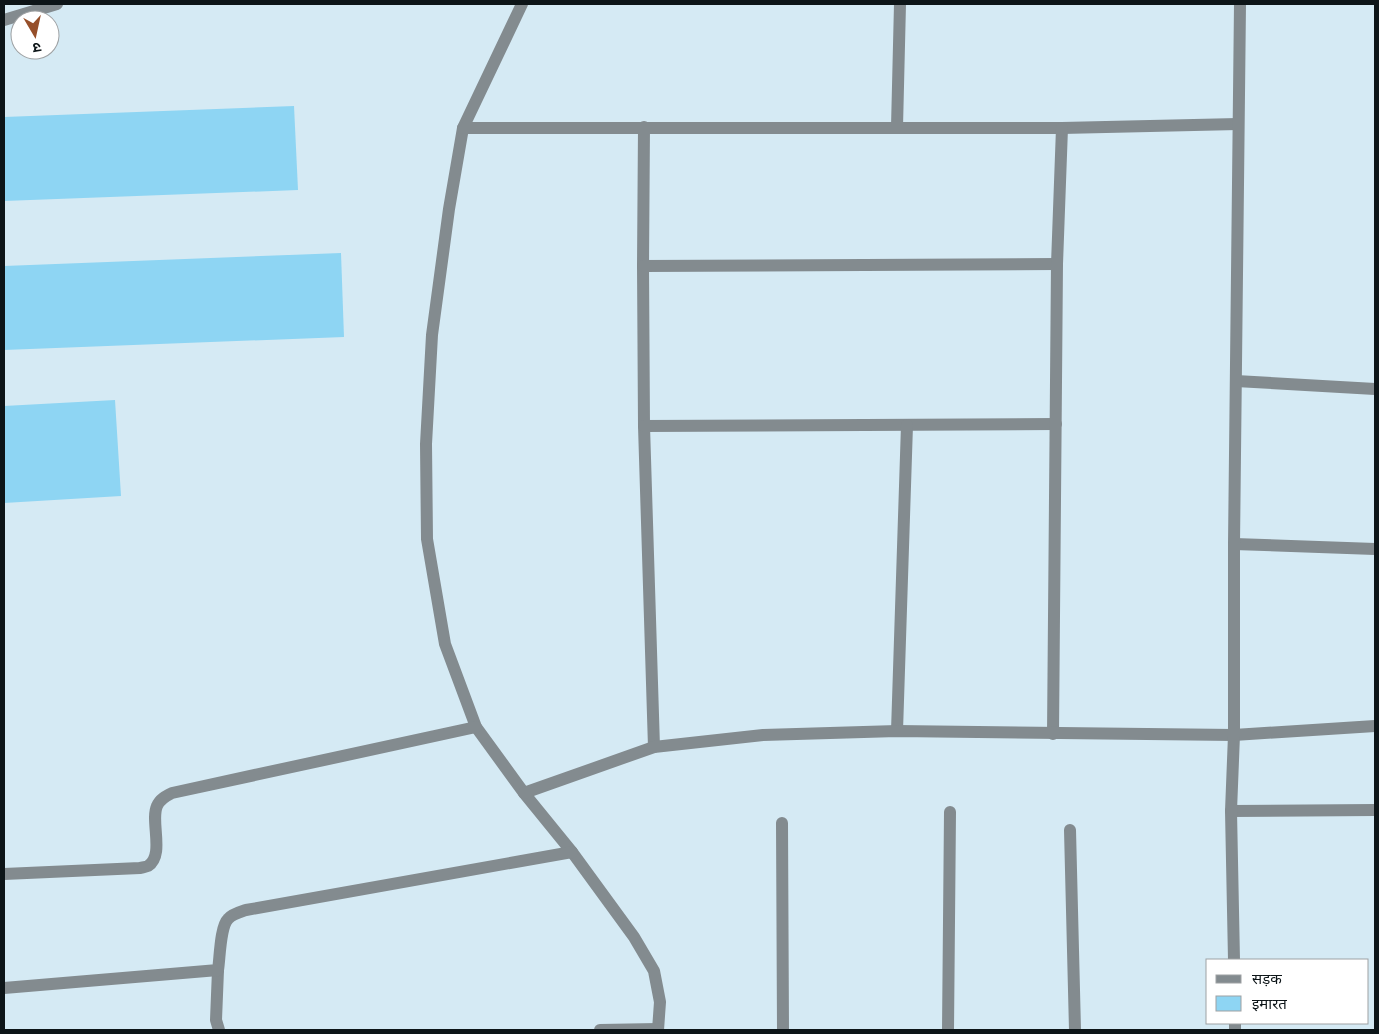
<svg xmlns="http://www.w3.org/2000/svg" width="1379" height="1034" font-family="'Fira Sans Condensed','Noto Sans Devanagari',sans-serif">
<style>
.building{fill:#8ed5f3}
.lines{fill:none;stroke-linecap:round;stroke-linejoin:round}
.street{stroke:#838b8f;stroke-width:12}
</style>
<rect width="100%" height="100%" fill="#d5eaf4"/>
<g class="building">
<path d="M294,106L298,190L4,201V117Z"/>
<path d="M341,253L344,337L4,350V266Z"/>
<path d="M115,400L121,496L4,503V406Z"/>
</g>
<g class="lines">
<g class="street">
<path d="M522,4L463,128L449,209L432,335L426,444L427,539L445,644L476,727L524,793L572,852L634,937L654,971L660,1002L658,1030"/>
<path d="M4,20L57,4"/>
<path d="M644,127L643,266L644,426L654,747"/>
<path d="M897,127L900,4"/>
<path d="M463,128H1062L1238,124"/>
<path d="M643,266L1057,264"/>
<path d="M1236,381L1375,389"/>
<path d="M644,426L1056,424"/>
<path d="M1234,544L1375,549"/>
<path d="M897,731L907,425"/>
<path d="M1053,734L1057,264L1062,128"/>
<path d="M524,793L654,747L763,735L897,731L1234,735L1375,726"/>
<path d="M1231,811L1375,810"/>
<path d="M782,823L783,1030"/>
<path d="M1070,830L1075,1030"/>
<path d="M4,874L140,868C143,867 146,867 148,866C165,855 150,821 157,806C160,799 166,796 172,793L476,727"/>
<path d="M1234,960L1231,811L1234,735V544L1240,4"/>
<path d="M218,970L216,1020L219,1030"/>
<path d="M4,988L218,970C220,958 220,927 228,919C232,914 240,912 246,910L572,852"/>
<path d="M1235,1023V1030"/>
<path d="M600,1030L658,1029"/>
<path d="M948,1030L950,812"/>
</g>
</g>
<rect width="1379" height="1034" fill="none" stroke="#0d1518" stroke-width="10"/>
<rect x="1206" y="959" width="162" height="65" fill="#ffffff" stroke="#9ea1a3"/>
<rect x="1216" y="975" width="25" height="8" fill="#838b8f" stroke="#9ea1a3"/>
<text x="1252" y="984" font-size="15" fill="#0d1518">सड़क</text>
<rect x="1216" y="996" width="25" height="15" fill="#8ed5f3" stroke="#9ea1a3"/>
<text x="1252" y="1009" font-size="15" fill="#0d1518">इमारत</text>
<g transform="translate(35 35) rotate(171)"><circle r="24" fill="#ffffff" stroke="#9ea1a3"/>
<path d="M0-4L9 19L0 12L-9 19Z" fill="#964f2a"/>
<text y="-8" font-size="14" font-weight="bold" text-anchor="middle" fill="#0d1518">उ</text>
</g>
</svg>
